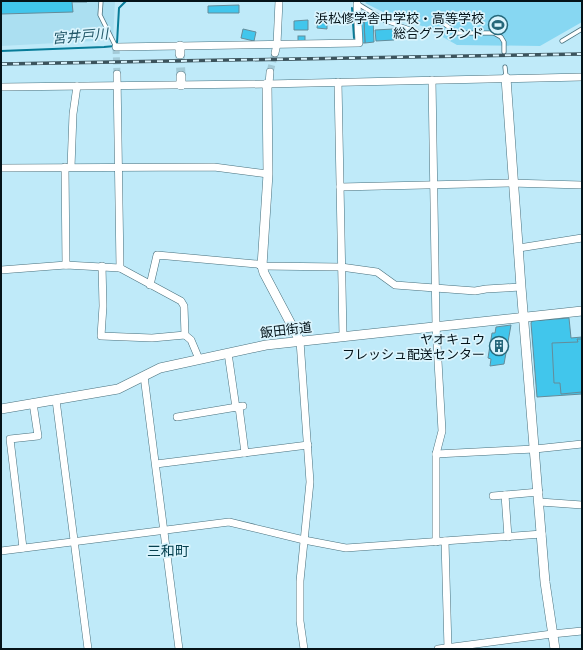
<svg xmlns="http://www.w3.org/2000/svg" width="583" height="650" font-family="Helvetica,'Noto Sans JP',sans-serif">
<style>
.built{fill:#abdff1}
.green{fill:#87d7f2}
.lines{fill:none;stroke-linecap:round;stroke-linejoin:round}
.stream{stroke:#077c98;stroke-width:2}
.building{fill:#41c6ec;stroke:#648c9a}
.minor-tunnel{stroke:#a3cad7;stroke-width:7;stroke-dasharray:7 3.5;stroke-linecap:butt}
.tertiary-tunnel{stroke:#a3cad7;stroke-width:9;stroke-dasharray:9 4.5;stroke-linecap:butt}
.service-casing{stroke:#48707d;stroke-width:5}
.minor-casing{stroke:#48707d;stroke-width:8}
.tertiary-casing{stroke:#48707d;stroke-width:10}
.service{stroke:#fff;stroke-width:3.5}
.minor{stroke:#fff;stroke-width:7}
.tertiary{stroke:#fff;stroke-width:9}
.rail-casing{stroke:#3c545d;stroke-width:3.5}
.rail{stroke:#daf4fd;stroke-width:2;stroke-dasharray:6;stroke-linecap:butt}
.labels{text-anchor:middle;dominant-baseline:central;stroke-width:3.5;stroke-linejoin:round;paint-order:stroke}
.poi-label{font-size:13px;fill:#041319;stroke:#daf4fd;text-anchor:end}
.street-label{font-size:13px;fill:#041319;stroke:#daf4fd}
.water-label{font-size:14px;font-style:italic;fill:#235869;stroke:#daf4fd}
.neighbourhood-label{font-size:14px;fill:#06404f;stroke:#daf4fd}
</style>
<rect width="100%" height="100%" fill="#bfeaf9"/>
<path class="built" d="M1,1H115L113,40L1,46Z"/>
<path class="green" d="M368,1H580L582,5V22L540,46L457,45L425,27L389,15L365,3Z"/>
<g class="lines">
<g class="stream">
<path d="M352,8L354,38"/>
<path d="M1,51L104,47L115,46L117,43L119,8L126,1"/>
</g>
</g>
<g class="building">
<path d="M1,1H87V2H72L73,12L1,14Z"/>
<path d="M239,5V13H208V6Z"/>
<path d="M364,19H373L374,42L365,43Z"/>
<path d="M308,20V30H294V21Z"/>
<path d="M318,20H327V29L317,28Z"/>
<path d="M364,22L365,43H361V23Z"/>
<path d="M243,29L256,32L254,41L241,38Z"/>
<path d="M393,29L394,40L376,41L375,30Z"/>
<rect x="298" y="36" width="7" height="6"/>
<path d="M569,318L571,338L582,337V394L537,397L531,323L532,321Z"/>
<path d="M511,325L504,364L490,366L491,359L488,358L492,333H495L496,327Z"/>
<path d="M577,339H582V392L561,394L560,383H554L552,343L578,342Z"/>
</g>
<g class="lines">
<g class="minor-tunnel">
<path d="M116,47L117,74"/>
<path d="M270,72L275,53"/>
</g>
<path class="tertiary-tunnel" d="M180,54L181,76"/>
<defs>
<g id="service">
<path d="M101,1L100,15L116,47"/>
<path d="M358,4L386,21L418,32"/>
<path d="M443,23L457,33H494L501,37L504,42V52"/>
<path d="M562,41L582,29"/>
<path d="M505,67L506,77"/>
</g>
<g id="minor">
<path d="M116,47L359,43L357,4"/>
<path d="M275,53L277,44L279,1"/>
<path d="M117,74L120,268"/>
<path d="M432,80L436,326L442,431L436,454V542"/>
<path d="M338,82L343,336"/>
<path d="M269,84L270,72"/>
<path d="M1,87L267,84L582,77"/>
<path d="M65,167L66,265"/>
<path d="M71,167L73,114L77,86"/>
<path d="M1,168L214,167L268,174"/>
<path d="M340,187L510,183L582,185"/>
<path d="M519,248L582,238"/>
<path d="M102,266L103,306L101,336L152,338L185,335"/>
<path d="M1,270L66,265L120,268L181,301L184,306L185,335L191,340L199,359"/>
<path d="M150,285L157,255L257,264L262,266L341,267L377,272L395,285L475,291L486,289L521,287"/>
<path d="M300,341L310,482L300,581V621L304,649"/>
<path d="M228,353L236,408"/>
<path d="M144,376L179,649"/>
<path d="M56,400L88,649"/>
<path d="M239,407L245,453"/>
<path d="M177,417L243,406"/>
<path d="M436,454L535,449L582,444"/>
<path d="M156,464L308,445"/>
<path d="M505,495L508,537"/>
<path d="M493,496L539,492"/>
<path d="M540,502L582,505"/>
<path d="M445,541L448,649"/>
<path d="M23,548L10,439L38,436L33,403"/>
<path d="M1,551L229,522L304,540L346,548L542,534"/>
<path d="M438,649L552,634L582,631"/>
</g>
<g id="tertiary">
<path d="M180,46V54"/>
<path d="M181,76V85"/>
<path d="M506,78L521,287L545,582L555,649"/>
<path d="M267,84L268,174L262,266L264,273L300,341"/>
<path d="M1,409L118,389L160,368L266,345L582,311"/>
</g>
</defs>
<use href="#service" class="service-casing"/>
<use href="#minor" class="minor-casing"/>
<use href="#tertiary" class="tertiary-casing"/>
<use href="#service" class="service"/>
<use href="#minor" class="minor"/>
<use href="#tertiary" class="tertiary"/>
<defs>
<path id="rail" d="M1,64L582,54"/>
</defs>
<use href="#rail" class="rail-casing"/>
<use href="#rail" class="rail"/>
</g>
<defs>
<symbol id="stadium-ring" viewBox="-11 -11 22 22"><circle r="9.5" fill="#daf4fd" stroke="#25677a" stroke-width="1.5"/><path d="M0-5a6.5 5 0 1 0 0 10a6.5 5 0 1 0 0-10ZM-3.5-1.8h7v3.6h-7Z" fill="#25677a"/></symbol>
<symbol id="building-ring" viewBox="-11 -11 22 22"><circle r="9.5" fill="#daf4fd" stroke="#25677a" stroke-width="1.5"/><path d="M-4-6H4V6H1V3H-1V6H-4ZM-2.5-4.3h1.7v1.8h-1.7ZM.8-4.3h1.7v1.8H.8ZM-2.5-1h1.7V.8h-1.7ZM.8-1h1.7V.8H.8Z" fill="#25677a"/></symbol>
</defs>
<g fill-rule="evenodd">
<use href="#stadium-ring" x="487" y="14" width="22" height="22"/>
<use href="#building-ring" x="488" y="335" width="22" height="22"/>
</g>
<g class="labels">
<g class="poi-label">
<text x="484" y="18">浜松修学舎中学校・高等学校<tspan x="484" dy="15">総合グラウンド</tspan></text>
<text x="485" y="339">ヤオキュウ<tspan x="485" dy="15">フレッシュ配送センター</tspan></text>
</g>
<g class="street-label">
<text transform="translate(286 330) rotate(-7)">飯田街道</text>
</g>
<g class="water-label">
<text transform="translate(80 36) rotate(-5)">宮井戸川</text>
</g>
<g class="neighbourhood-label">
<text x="168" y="551">三和町</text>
</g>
</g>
<rect width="583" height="650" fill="none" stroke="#041319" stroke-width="4"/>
</svg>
